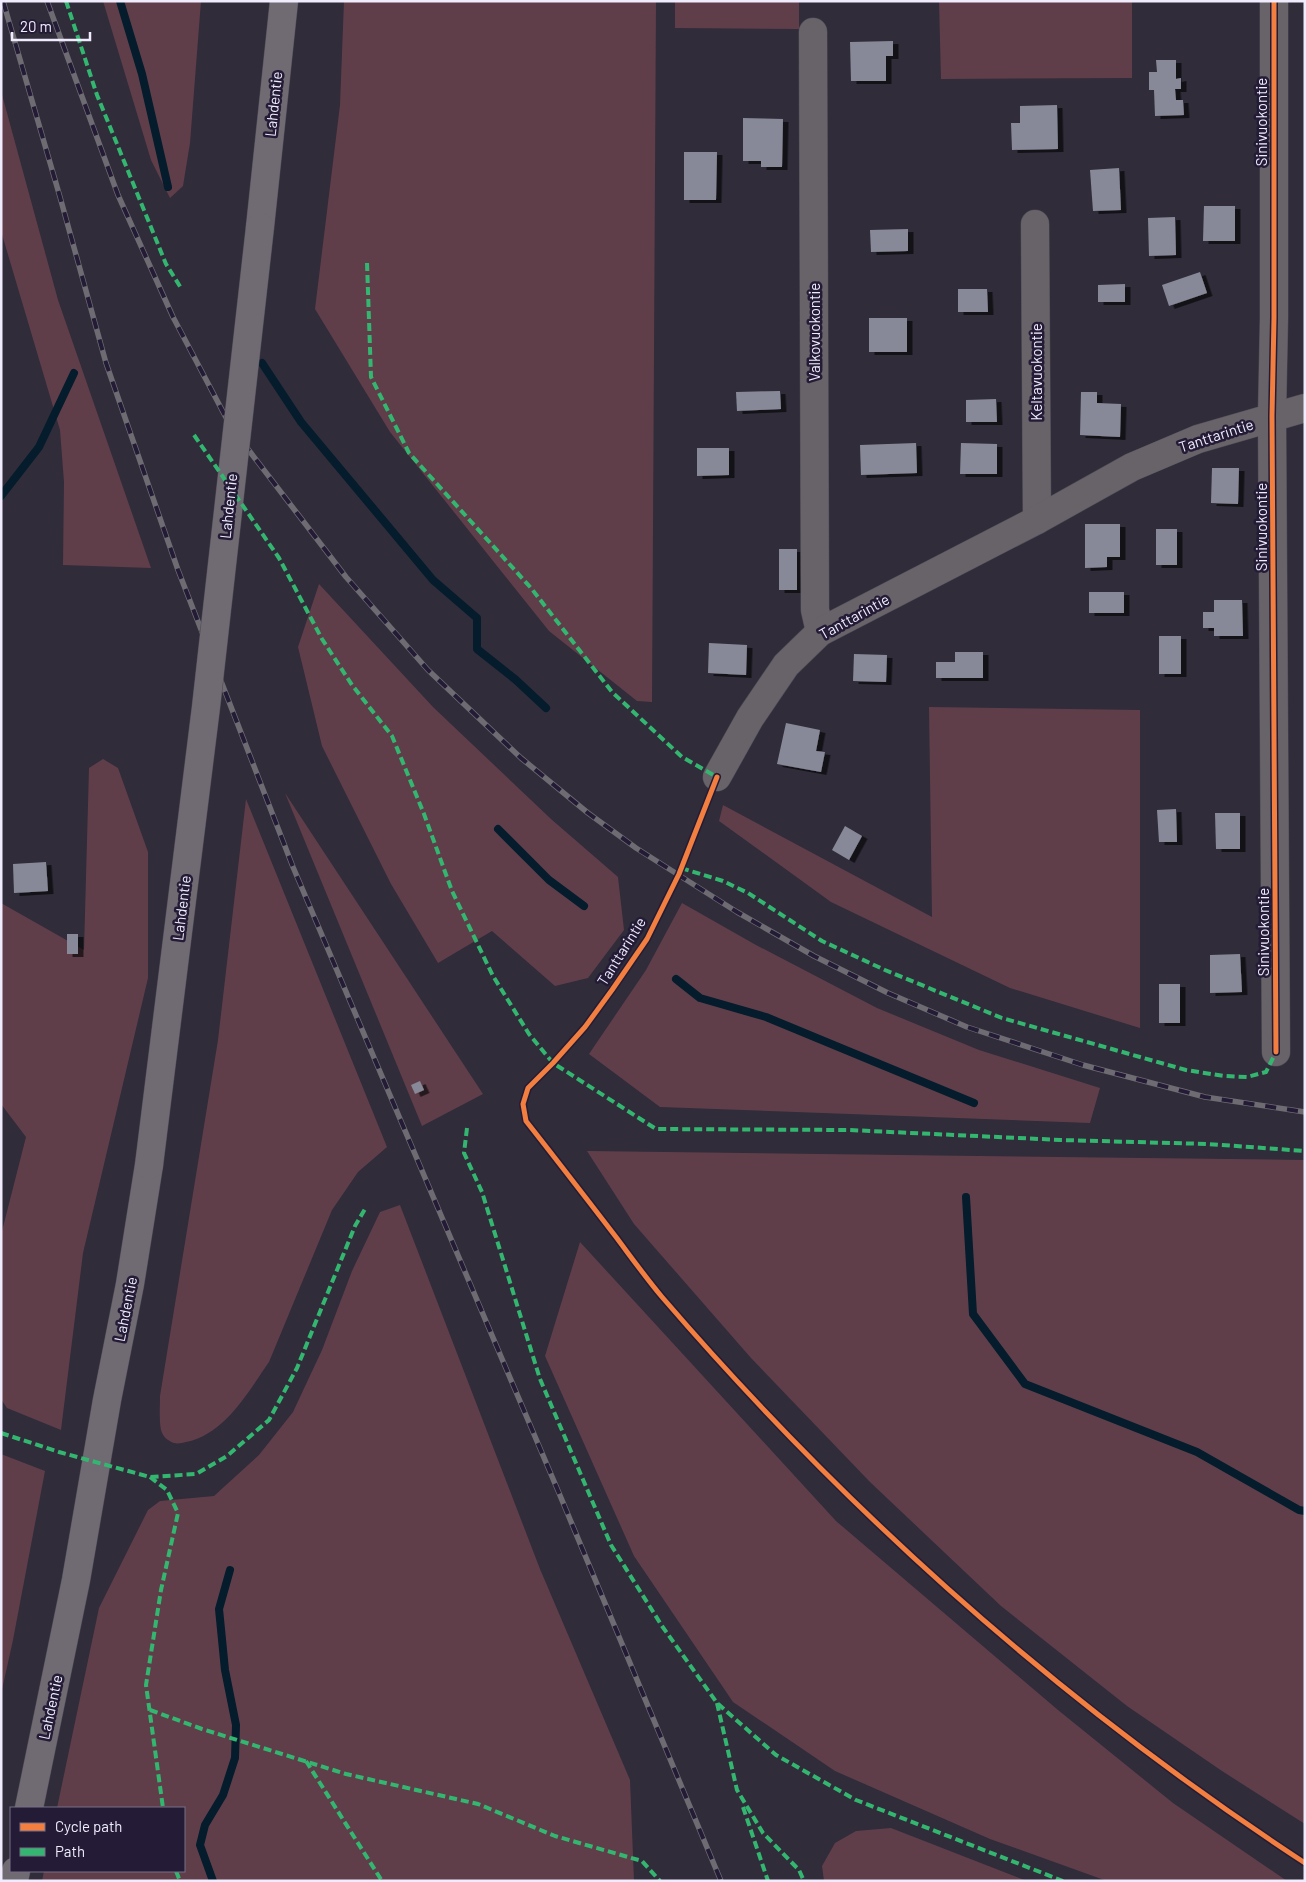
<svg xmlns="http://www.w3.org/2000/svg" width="1306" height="1882" font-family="Barlow,sans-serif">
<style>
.green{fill:#5f3e4a}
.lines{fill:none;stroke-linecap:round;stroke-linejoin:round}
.stream{stroke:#041c2b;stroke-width:8}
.building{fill:#878998;filter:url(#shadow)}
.minor-casing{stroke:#4c4855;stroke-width:29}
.highway-casing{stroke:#4c4855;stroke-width:29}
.minor{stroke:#676369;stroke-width:28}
.highway{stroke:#706a73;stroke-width:28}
.rail-casing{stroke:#6e6b72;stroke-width:5.5}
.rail{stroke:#241c36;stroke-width:4;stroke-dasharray:11;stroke-linecap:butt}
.highway-bridge-casing{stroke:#4c4855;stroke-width:29;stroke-linecap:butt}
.highway-bridge{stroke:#706a73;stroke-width:28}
.quiet{stroke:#33b770;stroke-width:4;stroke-dasharray:8 4;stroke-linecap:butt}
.cycleway-casing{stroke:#241c36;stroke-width:8}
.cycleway{stroke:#f27e40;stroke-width:5}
.labels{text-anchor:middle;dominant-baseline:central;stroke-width:5;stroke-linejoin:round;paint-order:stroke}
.street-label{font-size:15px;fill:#f0ecfe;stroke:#241c36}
</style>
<defs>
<filter id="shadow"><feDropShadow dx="5.5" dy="3" stdDeviation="0" flood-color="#0009"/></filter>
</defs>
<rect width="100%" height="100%" fill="#302c3a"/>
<g class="green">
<path d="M103,1H201L190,143L183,186L170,198L151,160Z"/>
<path d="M344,1H656L652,702L637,701L549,631L390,432L315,309L340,105Z"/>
<path d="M675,1H799V29L675,28Z"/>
<path d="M939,1H1132V78L941,79Z"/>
<path d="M1,91L58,300L151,568L63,565L64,482L60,430L1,231Z"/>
<path d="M319,584L433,707L551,819L618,877L624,930L588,978L555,986L492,931L438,963L391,884L322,746L298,647Z"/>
<path d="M929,707L1140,710V1028L1010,988L831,902L719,821L723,805L932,917Z"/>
<path d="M103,759L118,768L148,852V978L83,1253L61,1430L7,1408L1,1399V1235L26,1137L1,1104V903L84,950L89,768Z"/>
<path d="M285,793L483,1094L422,1126Z"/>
<path d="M246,799L387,1147L358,1172L332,1210L269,1362C248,1392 225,1434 186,1442C182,1443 178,1444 174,1443C168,1441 163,1437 161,1430C159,1420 160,1406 160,1396L218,1040Z"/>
<path d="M682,903L756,945L877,1008L979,1050L1100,1088L1090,1123L660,1107L589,1054L646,970Z"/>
<path d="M587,1151L1305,1160V1824L1222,1771L1127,1706L1001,1606L870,1482L751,1358L634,1224Z"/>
<path d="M400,1205L540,1569L630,1780L634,1881H42L44,1871H184V1808H57L99,1608L148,1510L160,1501L214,1496L259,1455L293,1412L322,1350L352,1271L380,1212Z"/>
<path d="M580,1242L836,1521L1058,1710L1173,1803L1287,1881H1107L990,1839L835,1771L733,1702L634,1556L545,1356Z"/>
<path d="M1,1454L45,1471L13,1640L1,1694Z"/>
<path d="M891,1828L1027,1881H824L822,1866L835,1843L856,1831Z"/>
</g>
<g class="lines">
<g class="stream">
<path d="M120,1L142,74L168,187"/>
<path d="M262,363L301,422L433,580L477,618V649L516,680L546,708"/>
<path d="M1,496L39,447L74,373"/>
<path d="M498,829L549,880L584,906"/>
<path d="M676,979L700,998L766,1017L974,1103"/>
<path d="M966,1197L973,1314L1025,1384L1197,1452L1299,1510L1305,1511"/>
<path d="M213,1881L200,1845L205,1825L223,1795L235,1758L236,1725L225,1670L219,1609L230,1570"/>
</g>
</g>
<g class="building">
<path d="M893,41V56H886V81H851L850,42Z"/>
<path d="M1156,60H1176V79L1181,78V89H1175L1176,100H1183L1184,115L1155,116L1154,90H1149V72H1157Z"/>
<path d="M1057,105L1058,149L1012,150L1011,123H1020V106Z"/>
<path d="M743,118L783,119L782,167H761V161H743Z"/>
<path d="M684,152H717L716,200H684Z"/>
<path d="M1119,168L1121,210L1093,211L1090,170Z"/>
<path d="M1204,206H1235V241H1203Z"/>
<path d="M1175,217L1176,255L1149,256L1148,218Z"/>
<path d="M908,229V251L871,252L870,230Z"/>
<path d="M1200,272L1207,293L1169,306L1162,285Z"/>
<path d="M1125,284V302H1098V285Z"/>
<path d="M958,289H987L988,312H958Z"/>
<rect x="869" y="318" width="38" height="34"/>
<path d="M780,391L781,409L737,411L736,392Z"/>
<path d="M1081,392H1097V403L1121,404L1120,437L1080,435Z"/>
<path d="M996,399L997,422H966V400Z"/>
<path d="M916,443L917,473L861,475L860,445Z"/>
<path d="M961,443L997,444V474H960Z"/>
<path d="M697,448H729V475L697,476Z"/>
<path d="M1212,468H1239L1238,504L1211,503Z"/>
<path d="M1085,524H1120V557H1107V567L1085,568Z"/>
<rect x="1156" y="529" width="21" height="36"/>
<rect x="779" y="549" width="18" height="41"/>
<rect x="1089" y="592" width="35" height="21"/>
<path d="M1214,600H1242L1243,636H1214V628H1203V612H1214Z"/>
<rect x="1159" y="636" width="22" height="38"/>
<path d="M709,643L747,645L746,675L708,673Z"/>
<path d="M955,652H983V678H936V662H955Z"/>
<path d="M854,654L887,655L886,682L853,681Z"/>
<path d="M786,723L820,730L816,751L825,752L821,772L777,764Z"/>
<path d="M1176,809L1177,842H1159L1157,810Z"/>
<path d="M1215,813H1240V849H1216Z"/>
<path d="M845,826L862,836L849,860L832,850Z"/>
<path d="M46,862L48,891L14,893L13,864Z"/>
<rect x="67" y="934" width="11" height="20"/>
<path d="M1240,954L1242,992L1210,993V955Z"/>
<rect x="1159" y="984" width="21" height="39"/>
<path d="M420,1081L424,1090L415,1094L411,1085Z"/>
</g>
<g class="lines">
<defs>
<g id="minor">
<path d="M1274,1V318L1272,416L1276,1052"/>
<path d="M813,32L815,610L820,632"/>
<path d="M1035,224L1037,520"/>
<path d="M717,777L750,718L786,665L820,632L1037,520L1132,467L1198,439L1305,408"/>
</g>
<g id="highway">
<path d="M260,227L284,1"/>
<path d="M29,1808L76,1580L107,1400L130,1284L149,1165"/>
<path d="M14,1881L16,1871"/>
</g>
</defs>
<use href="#minor" class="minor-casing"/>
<use href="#highway" class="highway-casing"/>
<use href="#minor" class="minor"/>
<use href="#highway" class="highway"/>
<defs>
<g id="rail">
<path d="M3,1L60,197L106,363L178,570L293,867L559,1493L721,1881"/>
<path d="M47,1L118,195L173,317L231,427L346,577L428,670L521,758L588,813L636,848L737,912L814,956L888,993L967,1027L1083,1065L1205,1097L1305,1112"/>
</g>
</defs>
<use href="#rail" class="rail-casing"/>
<use href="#rail" class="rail"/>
<defs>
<path id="highway-bridge" d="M149,1165L206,707L260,227"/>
</defs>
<use href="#highway-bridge" class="highway-bridge-casing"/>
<use href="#highway-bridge" class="highway-bridge"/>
<g class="quiet">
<path d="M66,1L97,95L166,264L181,288"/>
<path d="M367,263L371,377L409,453L531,588L612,692L682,757L717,777"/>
<path d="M194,435L279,558L322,639L352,685L392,736L424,814L452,891L493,976L529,1034L553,1063L656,1129L849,1130L1061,1140L1208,1144L1305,1151"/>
<path d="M681,868L723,881L748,893L822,941L885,970L1002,1018L1186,1070L1224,1076L1247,1077L1266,1072L1276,1052"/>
<path d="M467,1128L464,1153L482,1192L540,1379L611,1545L662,1626L717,1703L776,1755L856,1800L1063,1881"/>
<path d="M1,1433L59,1452L150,1477L196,1474L227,1456L269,1420L297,1368L355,1226L365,1209"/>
<path d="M150,1477L167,1490L178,1513L161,1590L146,1685L163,1808"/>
<path d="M717,1703L737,1790L763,1833L799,1870L804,1881"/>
<path d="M150,1710L202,1729L346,1774L478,1804L555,1836L642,1861L660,1881"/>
<path d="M306,1761L382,1881"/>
<path d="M743,1807L768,1881"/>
<path d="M176,1871L180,1881"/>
</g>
<defs>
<g id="cycleway">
<path d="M1274,1V318L1272,416L1276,1052"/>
<path d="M717,777L679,874L647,939L612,990L585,1027L553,1063L528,1088L523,1104L526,1121C556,1159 586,1198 616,1237C631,1257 646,1278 662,1297C849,1514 1065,1706 1305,1863"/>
</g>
</defs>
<use href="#cycleway" class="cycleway-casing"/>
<use href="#cycleway" class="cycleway"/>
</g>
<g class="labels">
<g class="street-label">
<text transform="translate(273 104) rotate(-84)">Lahdentie</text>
<text transform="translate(1261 122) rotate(-90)">Sinivuokontie</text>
<text transform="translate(814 332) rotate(-90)">Valkovuokontie</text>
<text transform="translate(1036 372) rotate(-90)">Keltavuokontie</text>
<text transform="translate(1216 435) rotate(-18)">Tanttarintie</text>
<text transform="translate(228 506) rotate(-84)">Lahdentie</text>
<text transform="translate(1261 527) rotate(-90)">Sinivuokontie</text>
<text transform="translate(854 616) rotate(-29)">Tanttarintie</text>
<text transform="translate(181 908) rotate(-83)">Lahdentie</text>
<text transform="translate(1263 932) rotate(-90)">Sinivuokontie</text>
<text transform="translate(621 951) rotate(-58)">Tanttarintie</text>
<text transform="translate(125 1309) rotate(-79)">Lahdentie</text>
<text transform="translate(50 1707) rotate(-78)">Lahdentie</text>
</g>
</g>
<rect width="1306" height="1882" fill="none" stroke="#f0ecfe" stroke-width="5"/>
<rect x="10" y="1807" width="175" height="65" fill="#241c36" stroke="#766f86"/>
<rect x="20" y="1823" width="25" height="8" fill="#f27e40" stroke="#766f86"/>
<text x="55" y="1832" font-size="15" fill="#f0ecfe">Cycle path</text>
<rect x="20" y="1848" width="25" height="8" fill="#33b770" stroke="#766f86"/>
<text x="55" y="1857" font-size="15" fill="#f0ecfe">Path</text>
<path d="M12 32v8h78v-8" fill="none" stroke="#f0ecfe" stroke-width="2.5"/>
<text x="20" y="32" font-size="15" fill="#f0ecfe" stroke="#241c36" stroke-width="4" paint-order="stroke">20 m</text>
</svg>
